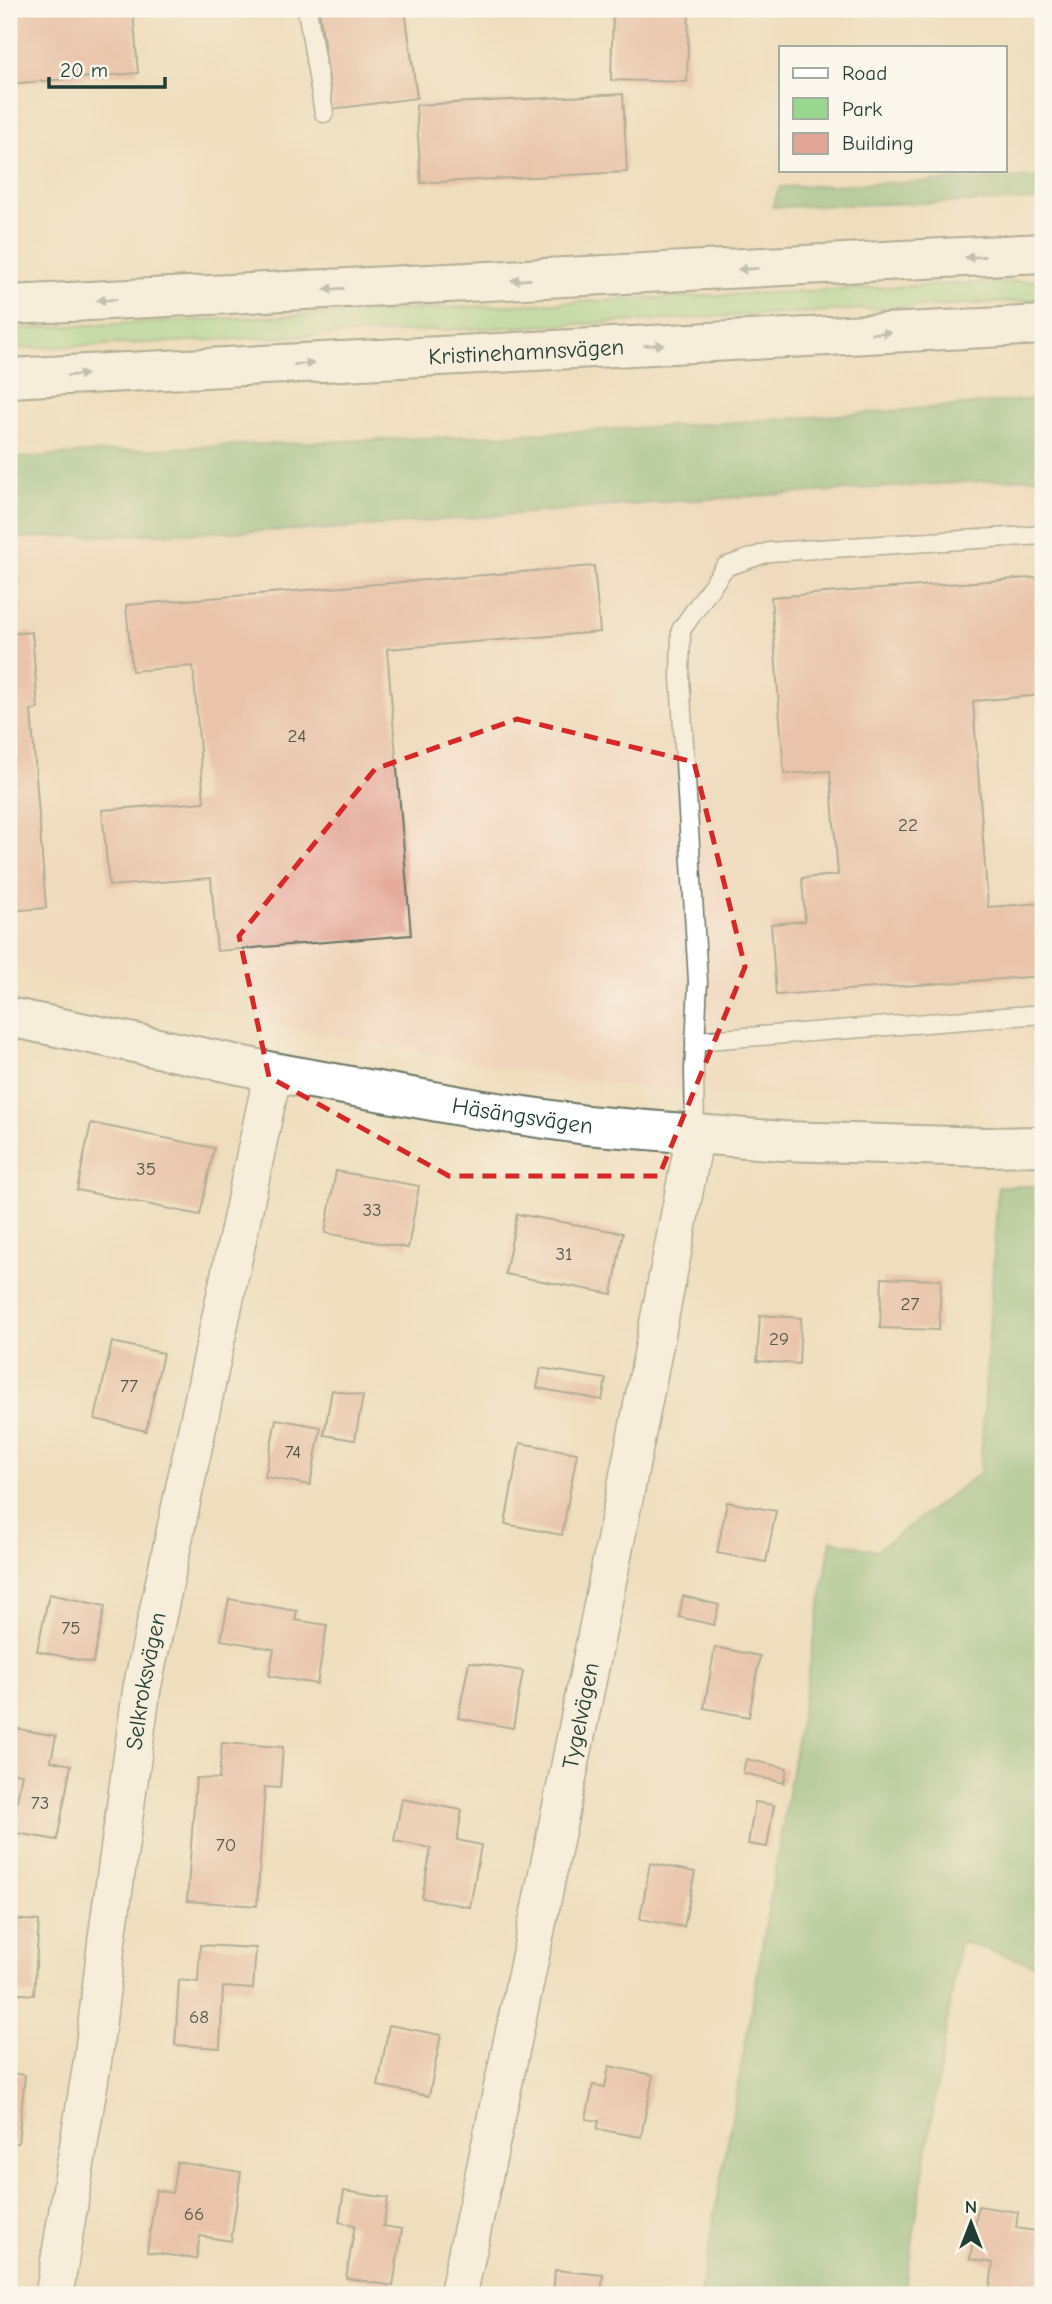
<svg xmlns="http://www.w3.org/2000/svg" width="1052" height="2304" font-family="'Comic Neue',sans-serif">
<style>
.built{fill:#f0d5bc}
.green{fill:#98d88e;stroke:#5c8a61;stroke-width:2}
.forest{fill:#7ab879;stroke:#4c7a56;stroke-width:2}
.building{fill:#e3a595}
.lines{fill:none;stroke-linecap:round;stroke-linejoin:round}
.lane-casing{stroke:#687564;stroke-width:21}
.street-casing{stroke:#687564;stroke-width:40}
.secondary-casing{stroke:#687564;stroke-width:42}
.highway-casing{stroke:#687564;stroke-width:42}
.lane{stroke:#fff;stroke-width:18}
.street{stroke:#fff;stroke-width:37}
.secondary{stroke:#fff;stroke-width:38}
.highway{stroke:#fff;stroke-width:38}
.oneway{fill:#8f9e9a}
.marked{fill:none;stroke:#d62828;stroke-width:5;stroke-dasharray:14 9;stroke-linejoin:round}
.labels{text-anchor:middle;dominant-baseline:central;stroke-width:6;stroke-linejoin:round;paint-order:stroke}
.number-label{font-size:19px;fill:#50574c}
.street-label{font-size:23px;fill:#1f3d34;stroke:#fbf7ec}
</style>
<rect width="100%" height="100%" fill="#fbf7ec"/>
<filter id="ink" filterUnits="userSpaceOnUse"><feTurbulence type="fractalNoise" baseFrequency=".0143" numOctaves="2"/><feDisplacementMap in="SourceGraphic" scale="14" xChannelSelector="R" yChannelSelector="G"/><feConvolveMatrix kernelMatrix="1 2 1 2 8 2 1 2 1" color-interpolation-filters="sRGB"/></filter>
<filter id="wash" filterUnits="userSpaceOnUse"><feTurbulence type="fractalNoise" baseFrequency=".00686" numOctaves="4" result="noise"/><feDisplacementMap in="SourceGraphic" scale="28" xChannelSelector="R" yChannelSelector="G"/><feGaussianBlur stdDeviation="1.57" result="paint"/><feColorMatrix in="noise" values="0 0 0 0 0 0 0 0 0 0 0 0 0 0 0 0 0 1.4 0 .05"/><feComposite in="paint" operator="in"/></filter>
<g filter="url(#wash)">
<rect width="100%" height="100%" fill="#efdebd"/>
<path class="built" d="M1043,477V1101H796L556,1078L139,998L9,970V538L332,529L664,502Z"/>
<path class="green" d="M1043,280V300L578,324L9,349V329Z"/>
<g class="forest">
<path d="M1043,177V200L772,207L780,187Z"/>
<path d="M1043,398V477L664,502L332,529L9,538V459C172,445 336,442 500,435C681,427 862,415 1043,398Z"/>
<path d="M998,1186H1043V1570L1039,1623L1043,1633V1967L960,1941L904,2295H700L748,2029L831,1540L876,1551L980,1473Z"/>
</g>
<g id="blocks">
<g class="building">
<path d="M9,9H133L138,73L9,84Z"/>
<path d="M319,9H405L417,98L333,109Z"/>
<path d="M613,9H689L687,82L611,80Z"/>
<path d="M623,94L627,172L421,183L416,105Z"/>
<path d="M594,566L600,632L387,649L411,935L217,951L211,878L109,886L102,810L204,802L193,666L132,671L126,605Z"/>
<path d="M1043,577V695L973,701L988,907L1043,903V976L776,995L771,924L805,921L802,878L838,875L830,771L784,774L771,597Z"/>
<path d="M32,632L38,709L31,710L46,908L9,911V634Z"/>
<path d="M91,1123L214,1148L200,1215L77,1190Z"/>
<path d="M336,1171L419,1186L408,1248L325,1233Z"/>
<path d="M517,1214L623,1233L612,1294L505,1274Z"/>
<path d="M882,1278L941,1280L939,1330L880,1328Z"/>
<path d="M760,1315L801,1318L799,1364L757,1361Z"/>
<path d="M112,1342L163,1353L146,1431L95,1419Z"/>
<path d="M541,1368L606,1379L602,1400L537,1388Z"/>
<path d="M332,1390L363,1396L355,1440L324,1435Z"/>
<path d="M276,1419L321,1427L310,1485L265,1477Z"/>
<path d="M520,1443L577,1453L562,1535L505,1524Z"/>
<path d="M727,1502L776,1511L766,1562L717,1553Z"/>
<path d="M49,1594L105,1606L93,1663L37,1651Z"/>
<path d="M683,1596L719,1605L714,1625L679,1617Z"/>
<path d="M229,1599L297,1611L295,1620L327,1625L317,1684L269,1676L274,1649L221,1640Z"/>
<path d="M715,1647L760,1656L749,1717L704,1708Z"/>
<path d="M469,1662L523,1671L513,1728L458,1718Z"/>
<path d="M9,1727L56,1736L51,1761L71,1765L57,1840L11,1832L22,1774L9,1772Z"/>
<path d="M222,1743L283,1747L280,1788L265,1787L257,1906L187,1901L196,1778L219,1779Z"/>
<path d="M746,1759L787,1768L784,1783L743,1773Z"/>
<path d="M402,1799L462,1810L457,1840L481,1845L470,1907L422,1898L431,1848L394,1841Z"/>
<path d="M755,1802L774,1805L767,1847L748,1844Z"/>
<path d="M650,1863L695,1872L684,1927L640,1919Z"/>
<path d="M9,1919L39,1921L34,1995L9,1993Z"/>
<path d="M200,1945L256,1948L253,1989L223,1987L220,2048L175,2045L179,1980L198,1982Z"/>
<path d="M389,2025L441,2035L429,2096L378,2086Z"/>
<path d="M609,2066L653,2075L641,2137L597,2129L599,2121L586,2119L593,2085L605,2087Z"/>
<path d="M9,2073L25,2075L18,2143H9Z"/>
<path d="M177,2162L241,2172L231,2241L200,2236L196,2259L147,2252L156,2190L172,2193Z"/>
<path d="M344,2191L388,2198L383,2226L402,2229L393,2286L346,2278L355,2225L339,2222Z"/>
<path d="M978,2206L1018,2212L1016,2228L1043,2232V2268L1040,2267L1036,2295H989L993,2263L970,2259Z"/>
<path d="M555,2270L603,2275L601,2295H553Z"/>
</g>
</g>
</g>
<g filter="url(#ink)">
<use href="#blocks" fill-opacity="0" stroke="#687564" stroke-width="2"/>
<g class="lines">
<defs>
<g id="lane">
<path d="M307,9L324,113"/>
<path d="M695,1041L1043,1014"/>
<path d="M695,1135L694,1070L698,981L680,677L681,630L725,567L769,552L1043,535"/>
</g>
<g id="street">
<path id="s1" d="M54,2295L93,2058L107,1938L142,1688L273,1072"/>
<path id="s2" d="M458,2295C542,1909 621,1522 695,1135"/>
</g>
<g id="secondary">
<path id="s3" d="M9,1017L273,1072L477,1109L586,1125L783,1141L987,1147L1043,1146"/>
</g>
<g id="highway">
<path d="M9,305L1043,253"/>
<path id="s4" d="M9,378L1043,325"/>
</g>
</defs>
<use href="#lane" class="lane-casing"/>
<use href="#street" class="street-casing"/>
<use href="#secondary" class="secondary-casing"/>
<use href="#highway" class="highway-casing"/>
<use href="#lane" class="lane"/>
<use href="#street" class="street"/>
<use href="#secondary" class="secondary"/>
<use href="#highway" class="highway"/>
</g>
<defs><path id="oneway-solid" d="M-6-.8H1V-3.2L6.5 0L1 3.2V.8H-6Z" transform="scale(1.75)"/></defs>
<g class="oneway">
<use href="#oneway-solid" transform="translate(975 257) rotate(177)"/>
<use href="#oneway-solid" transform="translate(748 269) rotate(177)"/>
<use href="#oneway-solid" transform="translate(521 280) rotate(177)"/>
<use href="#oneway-solid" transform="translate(334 289) rotate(177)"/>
<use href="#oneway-solid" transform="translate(107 300) rotate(177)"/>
<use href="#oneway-solid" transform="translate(881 333) rotate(-3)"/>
<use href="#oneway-solid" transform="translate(654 345) rotate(-3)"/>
<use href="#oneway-solid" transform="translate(304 364) rotate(-3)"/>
<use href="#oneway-solid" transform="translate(77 375) rotate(-3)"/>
</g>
</g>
<path d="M0 0H1052V2304H0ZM517,719L694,762L745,967L659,1176H449L269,1077L239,936L375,769Z" fill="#efdebd" fill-opacity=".55" fill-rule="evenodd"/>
<path class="marked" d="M517,719L694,762L745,967L659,1176H449L269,1077L239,936L375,769Z"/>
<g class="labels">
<g class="number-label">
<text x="297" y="736">24</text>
<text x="908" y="825">22</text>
<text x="146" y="1169">35</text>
<text x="372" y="1210">33</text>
<text x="564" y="1254">31</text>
<text x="910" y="1304">27</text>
<text x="779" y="1339">29</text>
<text x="129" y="1386">77</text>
<text x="293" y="1452">74</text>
<text x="71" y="1628">75</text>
<text x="40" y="1803">73</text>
<text x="226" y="1845">70</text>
<text x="199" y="2017">68</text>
<text x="194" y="2214">66</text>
</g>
<g class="street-label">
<text stroke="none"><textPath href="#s4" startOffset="518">Kristinehamnsvägen</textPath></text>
<text stroke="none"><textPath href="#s3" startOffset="523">Häsängsvägen</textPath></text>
<text stroke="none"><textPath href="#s1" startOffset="621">Selkroksvägen</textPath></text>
<text stroke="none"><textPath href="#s2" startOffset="592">Tygelvägen</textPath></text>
</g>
</g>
<rect width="1052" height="2304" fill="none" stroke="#fbf7ec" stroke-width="35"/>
<rect x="779" y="46" width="228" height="126" fill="#fbf7ec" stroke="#a3ada2" stroke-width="2"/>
<rect x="793" y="68" width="35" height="10" fill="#ffffff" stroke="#a3ada2" stroke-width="2"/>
<text x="842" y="80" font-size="21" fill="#1f3d34">Road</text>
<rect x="793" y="98" width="35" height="21" fill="#98d88e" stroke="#a3ada2" stroke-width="2"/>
<text x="842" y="116" font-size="21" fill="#1f3d34">Park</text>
<rect x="793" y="133" width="35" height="21" fill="#e3a595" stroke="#a3ada2" stroke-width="2"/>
<text x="842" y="150" font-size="21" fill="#1f3d34">Building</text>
<g transform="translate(971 2223)" stroke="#fbf7ec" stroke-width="5" paint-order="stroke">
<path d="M0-5L12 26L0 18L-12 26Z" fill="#1f3d34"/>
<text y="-10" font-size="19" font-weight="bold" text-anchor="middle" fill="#1f3d34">N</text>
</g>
<path d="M49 77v10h116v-10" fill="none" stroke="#1f3d34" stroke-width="3.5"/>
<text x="60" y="77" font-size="21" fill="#1f3d34" stroke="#fbf7ec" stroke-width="5" paint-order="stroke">20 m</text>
</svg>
